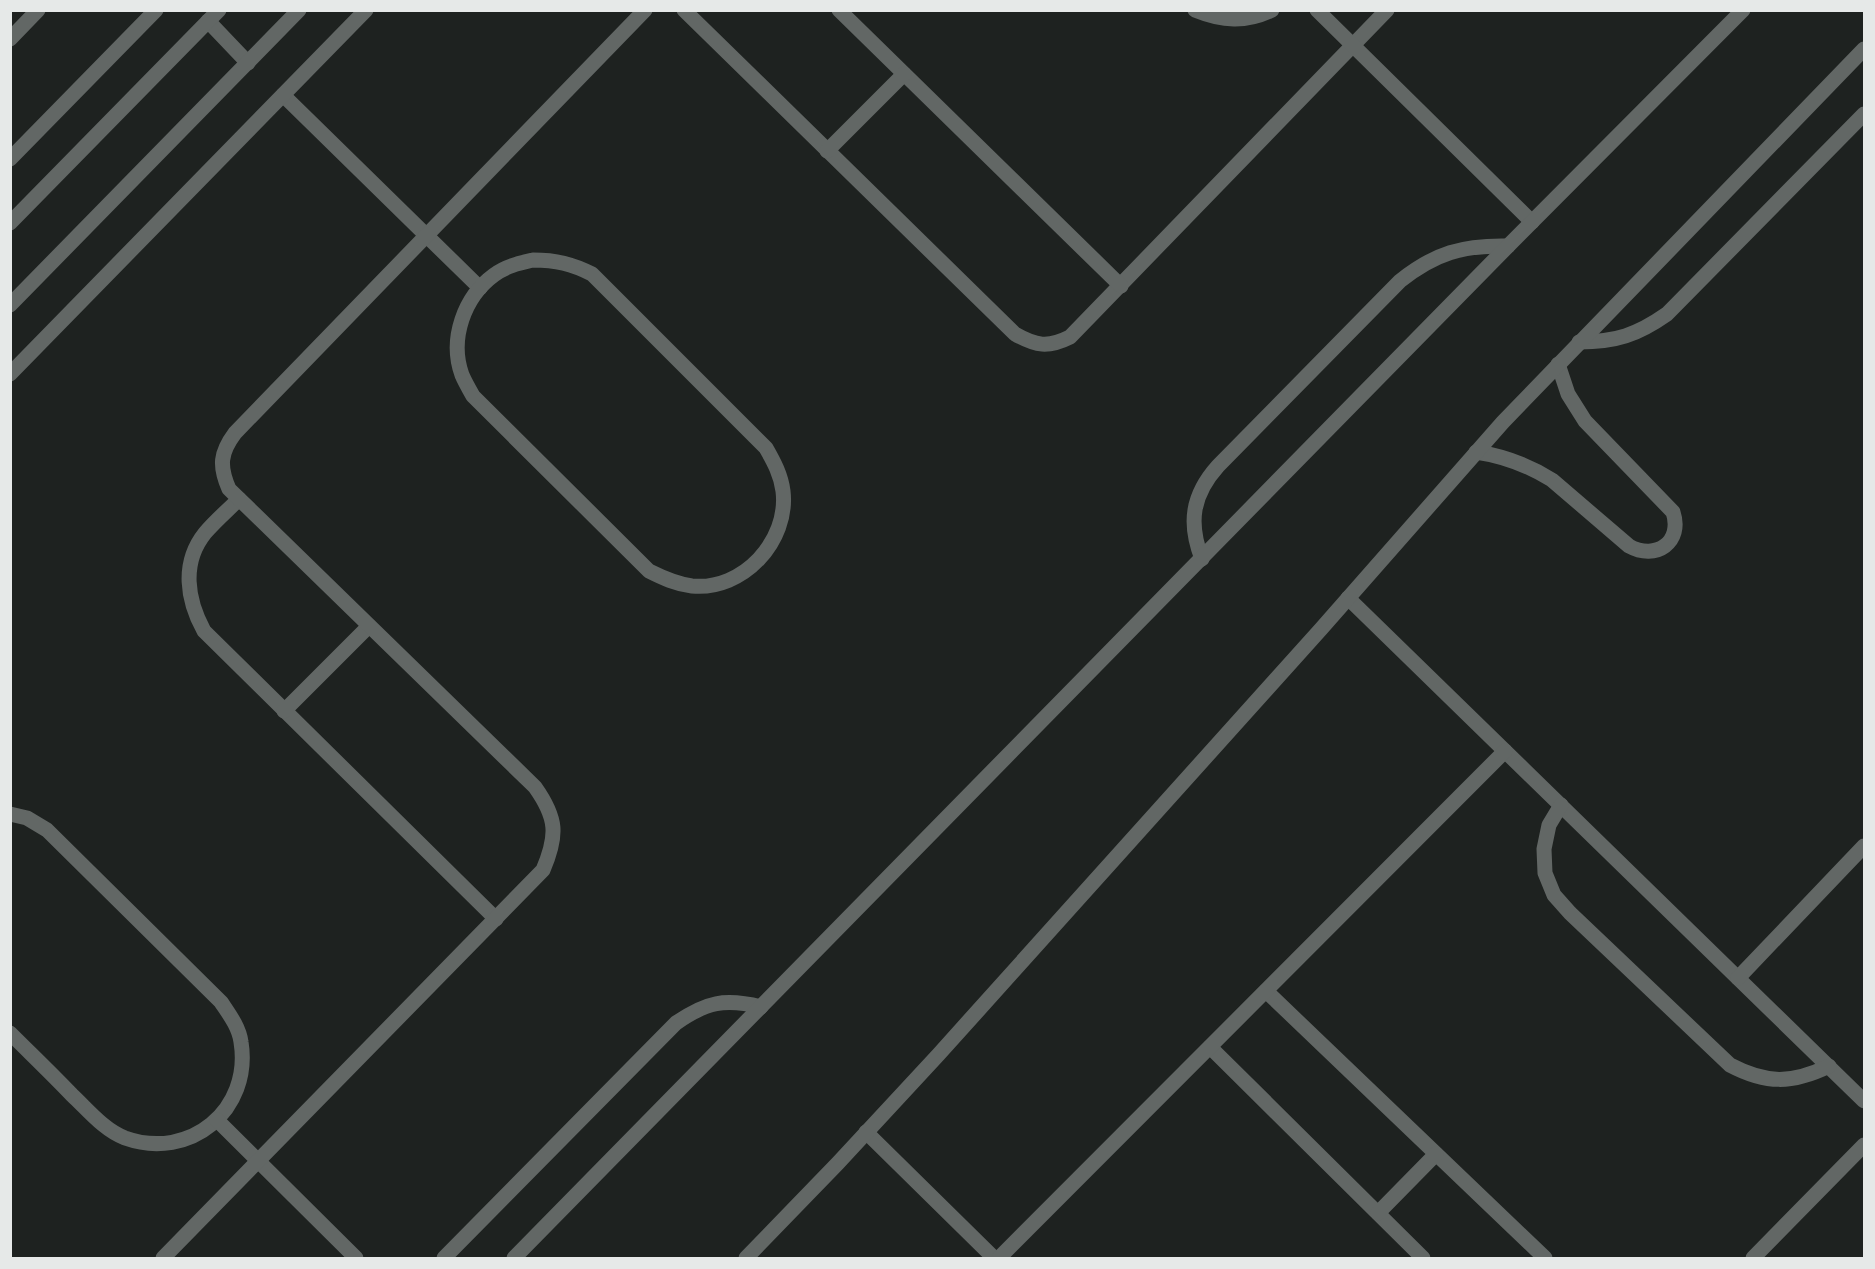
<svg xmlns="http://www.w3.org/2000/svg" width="1875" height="1269" font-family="'Source Sans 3',sans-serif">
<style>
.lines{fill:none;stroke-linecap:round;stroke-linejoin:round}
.minor{stroke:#626765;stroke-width:15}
</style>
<rect width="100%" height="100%" fill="#1e2220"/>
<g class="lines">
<g class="minor">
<path d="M684,10L1015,334C1036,346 1048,348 1070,337L1387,10"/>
<path d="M839,10L1121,286"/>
<path d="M1195,10C1222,21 1246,23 1272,10"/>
<path d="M1317,10L1532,222"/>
<path d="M208,21L248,63"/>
<path d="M10,39L38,10"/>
<path d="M283,95L480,288"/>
<path d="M827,151L904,74"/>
<path d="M10,159L156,10"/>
<path d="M10,223L219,10"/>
<path d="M533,260C556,260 572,264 592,274L766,448C774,462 781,475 783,491C789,541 743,591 692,586C676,584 663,578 649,571L473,396C469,389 465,382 462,375C449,339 464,297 494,275C506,266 520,263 533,260Z"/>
<path d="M10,305L299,10"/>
<path d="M1579,342C1616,342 1637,335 1667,314L1864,114"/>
<path d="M10,374L366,10"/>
<path d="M1476,452C1504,456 1528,465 1552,480L1629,546C1656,561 1683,542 1673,512L1585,421L1568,394L1558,364"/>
<path d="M239,499C228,510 215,521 205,533C181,563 187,600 204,631L496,919"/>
<path d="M1202,559C1188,523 1192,495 1218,466L1400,281C1435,253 1463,245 1508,246"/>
<path d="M1348,598L1864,1101"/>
<path d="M284,711L369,626"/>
<path d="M1561,805L1549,825L1544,849L1545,873L1554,895L1570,913L1730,1065C1766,1084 1792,1084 1829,1066"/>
<path d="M10,814L27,818L47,830L221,1002C229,1014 239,1027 241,1042C252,1110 190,1161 125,1138C104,1130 88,1110 72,1095C52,1074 31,1054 10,1033"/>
<path d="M1738,978L1864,846"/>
<path d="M1266,991L1545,1258"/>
<path d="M1210,1047L1423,1258"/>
<path d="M217,1120L356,1258"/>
<path d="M866,1132L994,1258"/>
<path d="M1378,1213L1436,1154"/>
<path d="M163,1258L543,870C558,835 557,818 535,787L229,489C219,466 220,453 235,433L645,10"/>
<path d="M444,1258L676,1023C706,1002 725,998 761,1007"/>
<path d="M514,1258L1508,246L1743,10"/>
<path d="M746,1258L838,1163L939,1054L1321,629L1503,422L1864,49"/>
<path d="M999,1258L1505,751"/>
<path d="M1753,1258L1864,1145"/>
</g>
</g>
<rect width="1875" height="1269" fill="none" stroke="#e6e9e8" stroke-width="24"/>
</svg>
